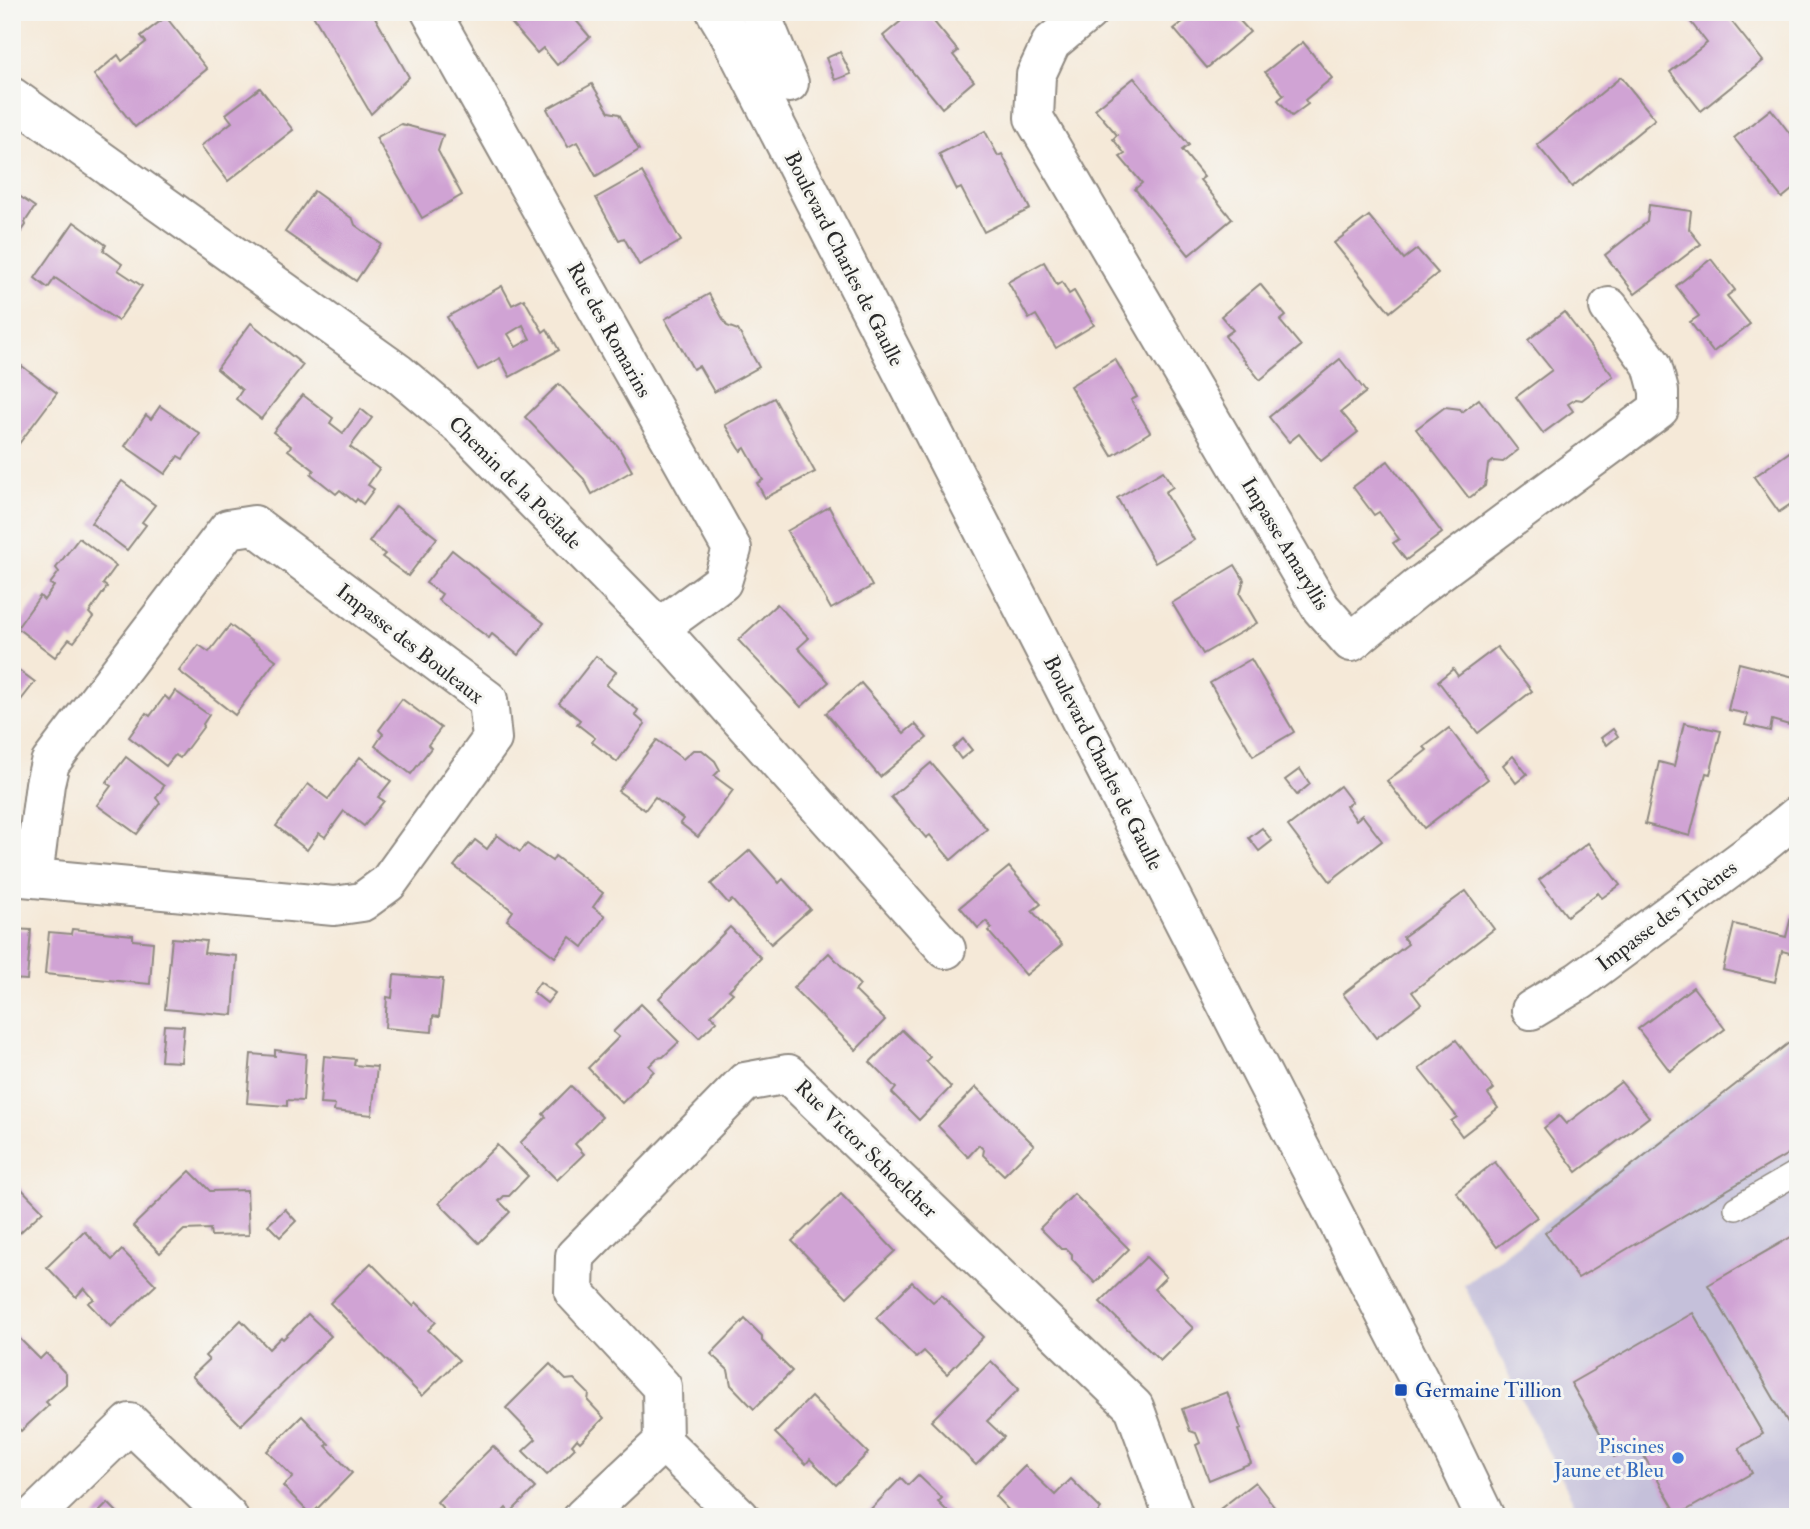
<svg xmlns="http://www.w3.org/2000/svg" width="1810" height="1529" font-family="'IM FELL Double Pica',serif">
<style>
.industrial{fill:#c5c0da}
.building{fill:#d0a3d4;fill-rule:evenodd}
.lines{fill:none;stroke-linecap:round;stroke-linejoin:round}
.lane-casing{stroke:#908a82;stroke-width:26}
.street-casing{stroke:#908a82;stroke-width:42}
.lane{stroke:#fff;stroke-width:23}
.street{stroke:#fff;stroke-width:38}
.transit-dot{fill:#1a4fb4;stroke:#f6f6f2;stroke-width:2.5}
.shop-dot{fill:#3f7fe0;stroke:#f6f6f2;stroke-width:2.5}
.labels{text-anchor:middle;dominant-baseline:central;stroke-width:6;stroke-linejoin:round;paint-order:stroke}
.street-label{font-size:21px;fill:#2b2b2b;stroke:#f6f6f2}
.transit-label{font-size:21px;fill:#164399;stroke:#f6f6f2;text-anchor:start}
.shop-label{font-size:21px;fill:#366cbe;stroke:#f6f6f2;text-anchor:end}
</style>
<rect width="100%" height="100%" fill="#f6f6f2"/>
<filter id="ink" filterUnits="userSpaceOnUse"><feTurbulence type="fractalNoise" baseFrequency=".0143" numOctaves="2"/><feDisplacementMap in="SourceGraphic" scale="14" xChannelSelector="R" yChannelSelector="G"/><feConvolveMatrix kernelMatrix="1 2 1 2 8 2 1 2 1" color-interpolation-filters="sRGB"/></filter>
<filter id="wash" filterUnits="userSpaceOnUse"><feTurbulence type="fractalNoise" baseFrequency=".00686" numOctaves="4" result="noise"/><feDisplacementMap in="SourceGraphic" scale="28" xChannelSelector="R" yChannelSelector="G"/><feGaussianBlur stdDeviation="1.57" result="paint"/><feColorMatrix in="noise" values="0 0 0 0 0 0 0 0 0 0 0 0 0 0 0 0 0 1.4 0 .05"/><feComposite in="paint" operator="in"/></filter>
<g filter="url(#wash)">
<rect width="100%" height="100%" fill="#f5e9d8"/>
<path class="industrial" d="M1798,1032V1517H1581L1464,1285Z"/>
<g id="blocks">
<g class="building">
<path d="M311,12H372L409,77L371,114Z"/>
<path d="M502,12H569L590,37L557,65L543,48L537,53Z"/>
<path d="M912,12H926L958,51L953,55L974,81L942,108L883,36Z"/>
<path d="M1184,12H1250L1240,21L1250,32L1207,68L1174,29L1189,17Z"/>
<path d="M1683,12H1724L1763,61L1701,111L1670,72L1707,43Z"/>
<path d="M166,17L207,69L135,127L94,75L118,55L122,61L146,42L141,36Z"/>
<path d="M1303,42L1332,78L1305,100L1308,104L1292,116L1278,100L1284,95L1265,72Z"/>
<path d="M840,52L851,74L835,80L826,58Z"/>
<path d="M1621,77L1655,119L1572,187L1537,145Z"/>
<path d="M1134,78L1189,145L1182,150L1204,177L1200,180L1232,219L1189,255L1135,189L1142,183L1120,157L1125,154L1113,139L1117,135L1095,109Z"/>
<path d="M592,84L609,112L619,114L639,150L596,176L577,142L568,147L547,109Z"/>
<path d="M260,88L293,130L228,181L201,146L232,122L226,114Z"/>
<path d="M1771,109L1791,135L1798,130V185L1782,198L1734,138Z"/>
<path d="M401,124L443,135L438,151L462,195L422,218L376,138Z"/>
<path d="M985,131L998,156L1002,154L1030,209L984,232L961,188L957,190L939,154Z"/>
<path d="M642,172L681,241L639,265L624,238L619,240L596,198Z"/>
<path d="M12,191L35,207L25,222L26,225L12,245Z"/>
<path d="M314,191L353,219L355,225L381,244L356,281L285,232Z"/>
<path d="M1649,205L1691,211L1689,229L1701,244L1635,294L1605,255L1647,222Z"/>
<path d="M1369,216L1404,259L1417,249L1438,273L1390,312L1334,243Z"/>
<path d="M74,222L106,245L103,250L122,264L118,270L142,286L118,321L55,278L48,288L35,278Z"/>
<path d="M1711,259L1735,290L1727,296L1750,324L1713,352L1690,322L1699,316L1676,286Z"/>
<path d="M1044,262L1057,285L1062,282L1069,294L1074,291L1094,325L1056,348L1036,315L1029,319L1008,282Z"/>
<path d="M1260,284L1286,316L1280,321L1301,346L1260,380L1225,336L1233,330L1221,316Z"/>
<path d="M502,286L512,305L524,299L543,332L547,329L559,350L510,377L500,358L478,370L447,317ZM523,325L530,339L516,347L508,334Z"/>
<path d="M709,294L727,326L738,330L759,367L714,392L699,366L693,369L665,319Z"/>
<path d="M1564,312L1613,376L1582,400L1576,399L1568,404L1573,411L1543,433L1516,397L1552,370L1528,340Z"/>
<path d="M251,323L303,365L261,419L236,399L242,390L217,369Z"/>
<path d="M1115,359L1137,397L1131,400L1150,432L1112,456L1070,386Z"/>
<path d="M1340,359L1366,392L1341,412L1358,432L1321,461L1299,434L1289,442L1269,417Z"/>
<path d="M22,366L57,393L12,453V380Z"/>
<path d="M559,384L618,446L632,471L592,494L584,479L525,417Z"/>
<path d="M303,395L333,418L330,423L343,433L361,409L372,418L350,447L379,469L368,485L374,489L363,504L357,499L355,502L340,490L336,494L311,474L314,470L288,450L291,446L273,432Z"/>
<path d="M774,398L815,472L765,498L757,483L763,480L745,448L741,451L725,425Z"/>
<path d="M1479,399L1518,450L1503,462L1493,461L1488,465L1485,486L1469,498L1416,429L1445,407L1460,409L1462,412Z"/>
<path d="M160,406L200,434L183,459L178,456L165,474L125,446L146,415L151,419Z"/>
<path d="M1798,446V499L1779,512L1754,477Z"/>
<path d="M1388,461L1442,533L1406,560L1393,543L1399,539L1379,512L1374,515L1353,487Z"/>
<path d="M1163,471L1173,487L1165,492L1194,540L1155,563L1117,498Z"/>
<path d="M122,481L155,505L142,522L146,525L127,550L91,523Z"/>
<path d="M396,506L437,538L408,576L382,557L385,554L369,542Z"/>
<path d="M829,507L872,586L831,609L787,531Z"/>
<path d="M79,538L116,566L103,584L107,587L89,613L93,617L74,642L69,639L55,657L17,628L40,596L44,600L54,586L50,584L59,572L56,568Z"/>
<path d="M452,550L544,623L518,655L492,634L489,638L438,600L442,594L426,583Z"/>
<path d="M1235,565L1244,580L1240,594L1257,623L1203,654L1172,603Z"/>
<path d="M777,604L809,638L798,648L829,682L801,707L738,640Z"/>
<path d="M230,625L276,660L235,715L179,671L199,645L209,652Z"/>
<path d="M1497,647L1532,691L1478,733L1438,681L1453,669L1458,676Z"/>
<path d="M596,656L616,672L606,685L638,710L635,715L645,724L617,762L592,742L595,738L577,724L580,720L559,703Z"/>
<path d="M1251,659L1294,732L1253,756L1210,683Z"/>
<path d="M1739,663L1798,678V690L1789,725L1772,720L1770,731L1745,725L1748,714L1728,710Z"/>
<path d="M12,665L35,682L14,709L12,707Z"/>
<path d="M861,683L904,733L915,724L927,738L880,777L826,713Z"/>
<path d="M175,691L209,715L203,724L204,726L180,758L175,755L166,766L129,737L146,713L150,716L165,696L169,700Z"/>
<path d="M402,699L441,728L428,745L431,748L411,774L375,746L383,734L379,730Z"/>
<path d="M1684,723L1721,731L1710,774L1706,773L1690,836L1645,824L1659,762L1674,766Z"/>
<path d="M1449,728L1488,779L1424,828L1387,781L1427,750L1424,747Z"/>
<path d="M1613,729L1618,736L1607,745L1601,738Z"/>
<path d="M963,739L972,750L961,759L953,748Z"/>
<path d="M657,740L683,759L693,750H702L715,761L720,770L714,776L733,790L698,837L680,823L683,819L655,797L645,810L618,791Z"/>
<path d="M1513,756L1527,774L1516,783L1503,765Z"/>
<path d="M126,757L164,786L156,798L160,803L137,834L97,805L111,786L106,783Z"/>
<path d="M360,757L391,781L378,797L384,801L364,826L344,811L325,837L319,833L307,850L276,826L308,784L328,799Z"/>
<path d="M931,763L987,829L951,860L930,835L926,838L891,797Z"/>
<path d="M1300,769L1310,784L1297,795L1285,780Z"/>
<path d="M1340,786L1352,802L1346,806L1356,820L1362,815L1382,841L1330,881L1288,826Z"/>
<path d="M1262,828L1272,841L1259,851L1249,838Z"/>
<path d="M497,835L520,852L527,844L552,861L555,856L603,893L593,907L605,916L583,947L570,937L555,957L507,920L513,911L454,866L475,840L487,849Z"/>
<path d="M1588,843L1620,885L1602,898L1598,893L1567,916L1539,880Z"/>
<path d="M750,850L779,883L783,879L810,909L771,944L732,900L728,903L711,884Z"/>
<path d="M1009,867L1041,904L1032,911L1062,945L1026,975L988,931L992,928L986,921L978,928L960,907Z"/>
<path d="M1466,891L1494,929L1412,992L1421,1004L1376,1038L1343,994L1408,944L1403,937Z"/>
<path d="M1792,913L1798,915V955L1782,951L1775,982L1723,970L1734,924L1786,937Z"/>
<path d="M730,927L761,958L729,990L733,993L711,1015L717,1021L699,1038L659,998Z"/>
<path d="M12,929L31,930L27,980L12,979Z"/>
<path d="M72,929L133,935V940L153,942L150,984L45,974L49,932L71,934Z"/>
<path d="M172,938L206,941L204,953L237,956L233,1015L165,1009Z"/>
<path d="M829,953L860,985L855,991L885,1020L856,1050L793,988Z"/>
<path d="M394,975L443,979L439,1017L433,1016L432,1032L385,1028L387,997L392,998Z"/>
<path d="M540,982L555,993L547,1003L533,992Z"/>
<path d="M1693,987L1725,1029L1670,1071L1638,1029Z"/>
<path d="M641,1004L679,1042L663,1057L657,1058L649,1066L654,1071L622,1103L588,1068L619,1037L613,1032Z"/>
<path d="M164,1025L184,1026L181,1062L161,1061Z"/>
<path d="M902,1030L930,1057L926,1061L951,1087L919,1120L892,1093L896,1088L870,1062Z"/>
<path d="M1794,1039L1798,1045V1148L1578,1278L1545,1233Z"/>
<path d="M1456,1040L1494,1089L1488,1094L1498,1108L1462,1136L1451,1121L1457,1117L1419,1069Z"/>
<path d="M275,1050L306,1054L303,1101L287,1100V1106L247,1103L251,1054L275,1056Z"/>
<path d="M324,1056L355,1059L354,1065L377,1067L372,1115L334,1111L335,1105L320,1104Z"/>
<path d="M1621,1082L1649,1117L1577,1172L1544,1128L1559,1116L1566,1124Z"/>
<path d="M571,1086L602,1117L575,1144L584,1154L557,1180L520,1143L546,1117L543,1114Z"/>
<path d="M976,1087L1034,1145L1004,1175L983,1155L984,1150L979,1145L968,1157L938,1126Z"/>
<path d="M497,1145L528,1176L509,1196H504L499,1201L510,1212L479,1243L439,1203Z"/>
<path d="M1495,1162L1537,1217L1497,1247L1456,1192Z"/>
<path d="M190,1171L210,1191L247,1190L249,1235L211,1236L210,1229L184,1230L160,1253L133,1226Z"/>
<path d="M12,1179L43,1211L12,1240Z"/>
<path d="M841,1194L895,1251L847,1297L792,1241Z"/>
<path d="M1074,1194L1129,1249L1095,1283L1072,1259V1254L1067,1249H1061L1040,1228Z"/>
<path d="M285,1209L296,1221L280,1237L268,1225Z"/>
<path d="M84,1231L112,1260L122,1250L156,1285L111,1327L88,1303L94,1299L84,1288L76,1297L47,1267Z"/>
<path d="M1798,1233V1440L1708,1285Z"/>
<path d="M1146,1257L1166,1277L1154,1289L1193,1328L1160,1361L1100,1302Z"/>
<path d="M371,1263L413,1306L416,1302L436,1322L428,1330L459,1360L422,1396L330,1303Z"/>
<path d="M912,1282L933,1302L941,1295L983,1337L947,1374L924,1351L916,1358L876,1318Z"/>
<path d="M1693,1313L1763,1434L1739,1448L1752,1473L1678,1515L1637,1444L1614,1457L1571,1383Z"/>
<path d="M308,1314L331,1336L241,1425L192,1376L209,1360L205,1356L241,1320L269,1349L281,1337L283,1339Z"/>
<path d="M745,1319L762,1336V1341L792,1371L754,1409L731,1385L728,1370L711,1354Z"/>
<path d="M12,1331L40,1359L46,1353L66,1374V1384L46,1402L49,1405L21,1431L12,1421Z"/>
<path d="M991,1361L1019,1389L987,1421L1004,1437L976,1465L931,1421Z"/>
<path d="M550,1364L566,1380L574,1379L589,1394L588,1401L604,1418L580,1442L577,1439L572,1445L575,1448L547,1475L523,1451L536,1439L506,1408Z"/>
<path d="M1227,1392L1241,1429L1238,1430L1251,1463L1209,1480L1196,1445L1200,1443L1196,1433L1190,1431L1182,1409Z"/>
<path d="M811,1397L868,1453L836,1485L810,1459L806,1464L775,1433Z"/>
<path d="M302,1416L329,1444L326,1446L352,1473L311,1515L283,1486L293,1477L267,1451Z"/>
<path d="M493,1446L535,1488L510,1513L506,1508L498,1517H451L437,1502Z"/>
<path d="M1025,1466L1055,1495L1071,1479L1101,1509L1094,1517H1015L995,1496Z"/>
<path d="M918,1475L942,1498L938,1502L951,1515L949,1517H863L901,1478L908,1485Z"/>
<path d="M1255,1482L1283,1517H1226L1220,1509Z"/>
<path d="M108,1503L122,1517H94Z"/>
</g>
</g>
</g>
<g filter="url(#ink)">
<use href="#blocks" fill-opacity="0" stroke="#908a82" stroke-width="2"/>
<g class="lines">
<defs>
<path id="lane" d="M1736,1208L1798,1172"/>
<g id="street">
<path d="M431,12L732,549L722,582L659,628"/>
<path d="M716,12L728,32L1419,1380L1485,1517"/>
<path d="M760,12L789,83"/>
<path d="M1088,12L1051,43L1036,75L1034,118L1321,608L1351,642L1417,588L1659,409V391L1652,365L1609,307"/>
<path d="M12,97L398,373L463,428L659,628L946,949"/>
<path d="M12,876L334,906L362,902L388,883L492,739L488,700L254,525L228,529L50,763L45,784L33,877"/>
<path d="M1531,1010L1579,981L1759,847L1798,815"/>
<path d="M663,1442L662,1387L574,1292L575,1256L745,1082L788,1074L1134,1407L1174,1517"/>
<path d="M33,1517L130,1423L228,1517"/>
<path d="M583,1517L663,1442L740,1517"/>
</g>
</defs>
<use href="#lane" class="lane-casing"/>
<use href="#street" class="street-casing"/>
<use href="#lane" class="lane"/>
<use href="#street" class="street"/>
</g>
</g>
<rect class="transit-dot" x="1394" y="1383" width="14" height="14" rx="3.5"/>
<circle class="shop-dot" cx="1678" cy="1458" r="7"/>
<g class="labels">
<g class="street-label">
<text transform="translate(844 259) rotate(63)">Boulevard Charles de Gaulle</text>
<text transform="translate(609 330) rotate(61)">Rue des Romarins</text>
<text transform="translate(515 483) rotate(45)">Chemin de la Poëlade</text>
<text transform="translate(1285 544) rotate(59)">Impasse Amaryllis</text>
<text transform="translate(410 644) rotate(38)">Impasse des Bouleaux</text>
<text transform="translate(1103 763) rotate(63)">Boulevard Charles de Gaulle</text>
<text transform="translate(1667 916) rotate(-37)">Impasse des Troènes</text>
<text transform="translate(866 1149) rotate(44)">Rue Victor Schoelcher</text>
</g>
<g class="transit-label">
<text x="1415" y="1390">Germaine Tillion</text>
</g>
<g class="shop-label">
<text x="1664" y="1446">Piscines<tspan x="1664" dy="24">Jaune et Bleu</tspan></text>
</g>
</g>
<rect width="1810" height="1529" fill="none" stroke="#f6f6f2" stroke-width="42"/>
</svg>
